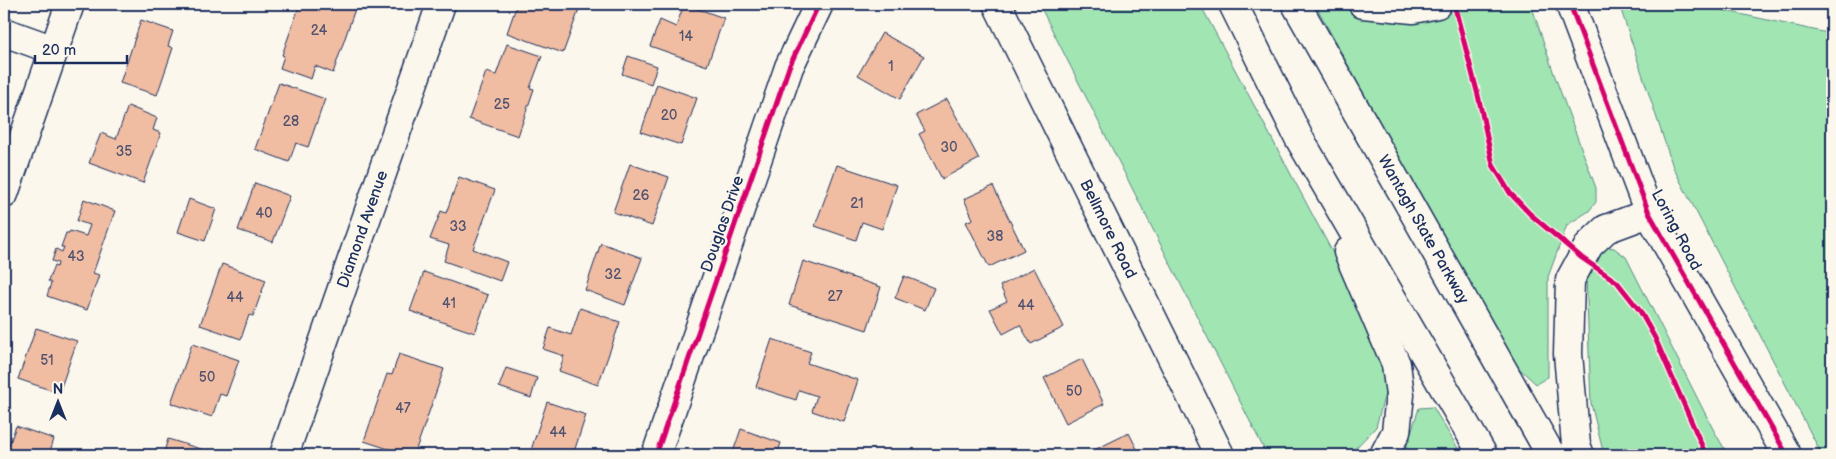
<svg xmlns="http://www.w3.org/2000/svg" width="1836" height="459" font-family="'Balsamiq Sans',sans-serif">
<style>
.green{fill:#a0e5b2;stroke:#5e8a88}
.building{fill:#f0bca2;stroke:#1b2f5e}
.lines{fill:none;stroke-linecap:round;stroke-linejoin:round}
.minor-casing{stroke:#1b2f5e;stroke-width:31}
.tertiary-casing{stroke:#1b2f5e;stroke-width:31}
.secondary-casing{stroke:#1b2f5e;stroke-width:31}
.motorway-casing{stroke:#1b2f5e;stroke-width:31}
.minor{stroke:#fbf7ec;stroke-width:28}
.tertiary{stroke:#fbf7ec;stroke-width:28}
.secondary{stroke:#fbf7ec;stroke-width:28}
.motorway{stroke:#fbf7ec;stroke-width:28}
.cycleway-casing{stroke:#fbf7ec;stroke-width:8}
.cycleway{stroke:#d6006c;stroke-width:5}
.labels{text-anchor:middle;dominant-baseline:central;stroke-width:5;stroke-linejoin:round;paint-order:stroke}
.number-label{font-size:14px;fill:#50526f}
.street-label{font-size:16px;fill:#1b2f5e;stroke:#fbf7ec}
</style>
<rect width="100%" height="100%" fill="#fbf7ec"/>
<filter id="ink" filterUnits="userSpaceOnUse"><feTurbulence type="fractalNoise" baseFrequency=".02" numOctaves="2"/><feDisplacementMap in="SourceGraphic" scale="10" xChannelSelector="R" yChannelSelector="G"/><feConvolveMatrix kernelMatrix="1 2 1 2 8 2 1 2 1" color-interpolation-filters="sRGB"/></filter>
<g filter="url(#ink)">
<g class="green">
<path d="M1039,4H1200L1381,343L1387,386L1376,427L1349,455H1267Z"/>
<path d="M1315,4H1343L1350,8L1433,18L1471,4H1531L1554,74L1596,188V202L1589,211L1567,225L1548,277V377L1536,384L1510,360L1402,165Z"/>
<path d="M1619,4H1694L1832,34V455H1822L1673,167Z"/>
<path d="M1603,246L1614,248L1626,257L1713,429L1728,455H1604L1591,404L1586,275Z"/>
<path d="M1433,407L1462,455H1400L1406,448L1419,408Z"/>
</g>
<g class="building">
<path d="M300,4H349L356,6L333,73L315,66L311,79L280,68L284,56L282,55Z"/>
<path d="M517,4H581L563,53L507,33Z"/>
<path d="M684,4L724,18L707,66L650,46L660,20L676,27Z"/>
<path d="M141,20L173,31L168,46L173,48L157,95L120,83Z"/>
<path d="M882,33L924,56L900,99L858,75Z"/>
<path d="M507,44L542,56L530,88L534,89L518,136L469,119L486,72L496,75Z"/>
<path d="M628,56L657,66L651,84L622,74Z"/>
<path d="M279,83L325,99L308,147L296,143L289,162L255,149Z"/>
<path d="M657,84L697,98L681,145L641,132Z"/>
<path d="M947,99L979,159L942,179L919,134L925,131L916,115Z"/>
<path d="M128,106L157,118L153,130L161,133L143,183L89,163L101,133L116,139Z"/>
<path d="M630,164L669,177L652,226L613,212Z"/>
<path d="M837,165L897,185L882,229L862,222L856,240L815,226Z"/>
<path d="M459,177L495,190L473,249L507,262L500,281L444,261L449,245L430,239L441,211L446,213Z"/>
<path d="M255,183L290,196L273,242L238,230Z"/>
<path d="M993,186L1024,250L989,267L966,222L973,219L964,199Z"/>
<path d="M84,199L115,211L93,273L99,275L87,310L47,296L51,283L48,281L54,266L57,267L58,263L52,261L56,249L62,252L64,247H61L66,233H69L70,231L86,236L90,225L77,221Z"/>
<path d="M189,199L216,209L205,241L178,232Z"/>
<path d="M601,243L642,258L625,305L585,290Z"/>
<path d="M803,261L881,287L867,330L789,305Z"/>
<path d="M222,264L266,280L253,316L249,315L241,339L200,325Z"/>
<path d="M1034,268L1064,327L1031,344L1020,325L1003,334L990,309L1007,301L1000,286Z"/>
<path d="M424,272L488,295L475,333L410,311Z"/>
<path d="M904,276L934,288L925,310L895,298Z"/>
<path d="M580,308L620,322L598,385L559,371L564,356L543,349L550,328L571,335Z"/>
<path d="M36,328L77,341L59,393L18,379Z"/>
<path d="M772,339L811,352L807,363L858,380L844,422L812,411L817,396L799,390L796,400L756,387Z"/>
<path d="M192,344L239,360L226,396L220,394L212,417L171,403Z"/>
<path d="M399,354L444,369L414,455H407L364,441L387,374L392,375Z"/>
<path d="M1082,359L1104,404L1066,423L1044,378Z"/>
<path d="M506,368L537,378L531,398L499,387Z"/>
<path d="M547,402L586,415L573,455H547L531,450Z"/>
<path d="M16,426L54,439L49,455H4V443L9,445Z"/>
<path d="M741,429L781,443L777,455H732Z"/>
<path d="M1129,433L1140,455H1084Z"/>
<path d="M168,439L204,450L202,455H163Z"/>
<path d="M481,448L501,455H479Z"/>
</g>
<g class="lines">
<defs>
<g id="minor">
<path d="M4,32L54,50"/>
<path d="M4,194L70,4"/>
<path id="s1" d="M284,455L441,4"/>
<path d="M656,455L789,67L819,4"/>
</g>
<path id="tertiary" d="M1570,4L1649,213L1787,455"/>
<g id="secondary">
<path id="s2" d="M997,4L1220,455"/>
</g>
<g id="motorway">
<path d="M1233,4L1299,138L1483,455"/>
<path id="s3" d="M1296,4L1551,455"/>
<path d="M1363,4L1413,9L1437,4"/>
<path d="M1348,252L1396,364L1400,395L1396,432L1384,455"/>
<path d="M1580,455L1576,445L1568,354L1570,280L1589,245L1606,229L1649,213"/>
</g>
</defs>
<use href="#minor" class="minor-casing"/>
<use href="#tertiary" class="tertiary-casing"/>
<use href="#secondary" class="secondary-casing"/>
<use href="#motorway" class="motorway-casing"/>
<use href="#minor" class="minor"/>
<use href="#tertiary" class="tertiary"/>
<use href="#secondary" class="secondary"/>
<use href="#motorway" class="motorway"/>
<defs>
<g id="cycleway">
<path d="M1454,4L1478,95L1493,165L1510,193L1530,214L1582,258L1617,282L1640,311L1655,338L1706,455"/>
<path d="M1570,4L1649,213L1787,455"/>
<path d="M656,455L789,67L819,4"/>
</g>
</defs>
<use href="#cycleway" class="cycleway-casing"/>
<use href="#cycleway" class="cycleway"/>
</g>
</g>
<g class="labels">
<g class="number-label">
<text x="319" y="30">24</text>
<text x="686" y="36">14</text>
<text x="891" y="66">1</text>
<text x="502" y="104">25</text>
<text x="669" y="115">20</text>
<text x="291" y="121">28</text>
<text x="949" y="147">30</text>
<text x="124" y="151">35</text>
<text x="641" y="195">26</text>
<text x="857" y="203">21</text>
<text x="264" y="213">40</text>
<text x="458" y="226">33</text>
<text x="995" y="236">38</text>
<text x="76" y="256">43</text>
<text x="613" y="274">32</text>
<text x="835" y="296">27</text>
<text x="235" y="297">44</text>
<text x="449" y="303">41</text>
<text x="1026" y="305">44</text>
<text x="47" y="360">51</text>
<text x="207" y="377">50</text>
<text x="1074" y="391">50</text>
<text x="403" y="408">47</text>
<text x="558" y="432">44</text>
</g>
<g class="street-label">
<text transform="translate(723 224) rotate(-71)">Douglas Drive</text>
<text stroke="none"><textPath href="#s1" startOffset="239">Diamond Avenue</textPath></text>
<text stroke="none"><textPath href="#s2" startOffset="251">Bellmore Road</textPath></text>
<text stroke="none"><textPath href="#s3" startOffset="259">Wantagh State Parkway</textPath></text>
<text transform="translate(1676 230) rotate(62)">Loring Road</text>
</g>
</g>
<rect width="1836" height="459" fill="none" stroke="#fbf7ec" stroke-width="20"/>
<rect x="10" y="10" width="1816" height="439" fill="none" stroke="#1b2f5e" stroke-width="2" filter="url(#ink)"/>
<g transform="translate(58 402)" stroke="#fbf7ec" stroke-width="4" paint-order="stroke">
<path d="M0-4L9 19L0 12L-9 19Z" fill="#1b2f5e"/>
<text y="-8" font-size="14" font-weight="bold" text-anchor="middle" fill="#1b2f5e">N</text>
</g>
<path d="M35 55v8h92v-8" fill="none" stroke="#1b2f5e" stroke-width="2.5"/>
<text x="42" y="55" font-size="15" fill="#1b2f5e" stroke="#fbf7ec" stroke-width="4" paint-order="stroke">20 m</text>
</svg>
